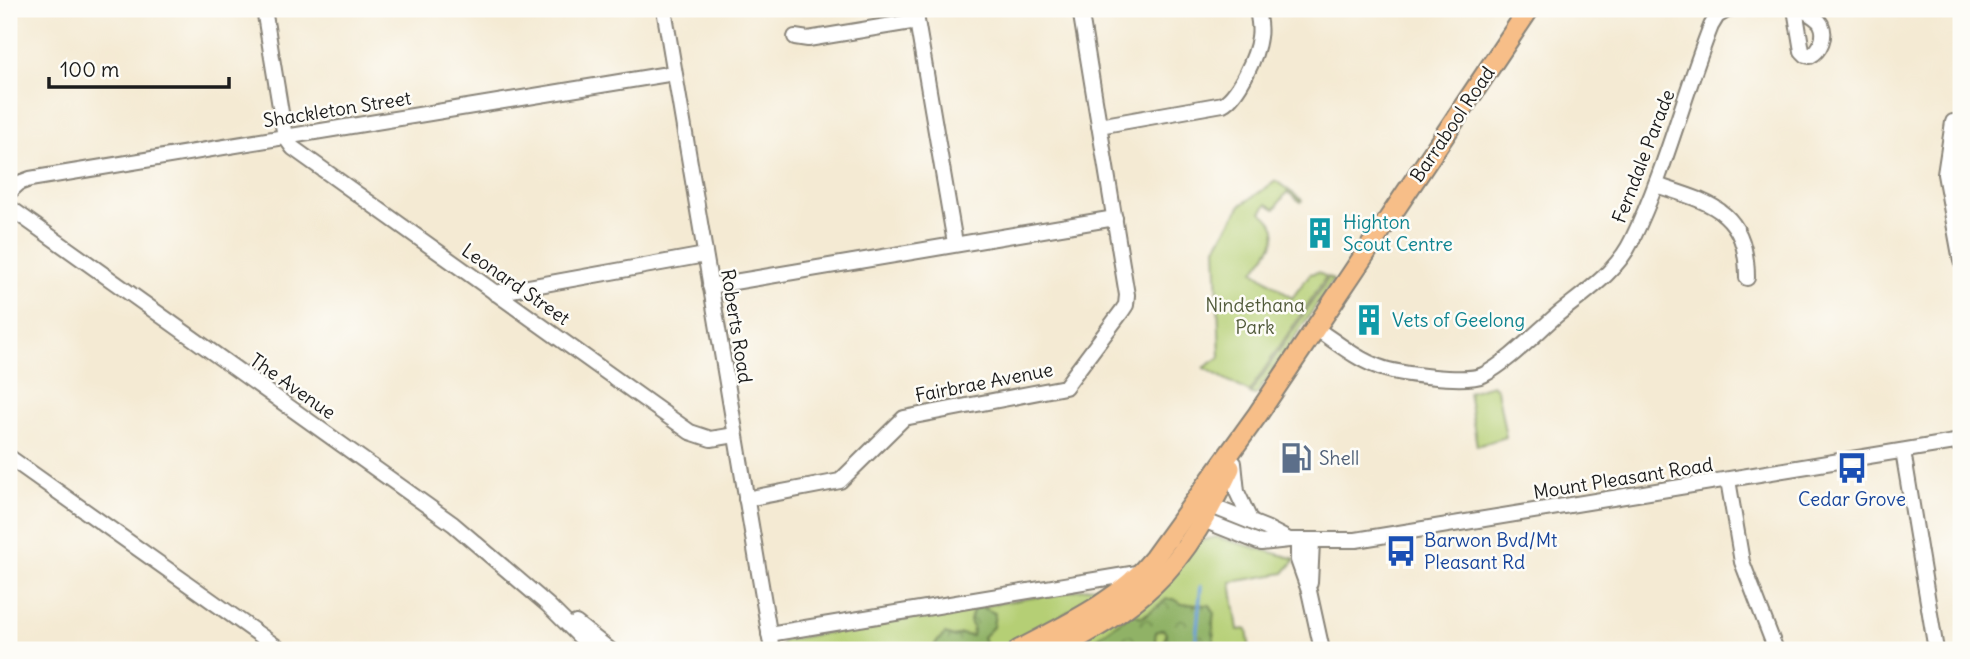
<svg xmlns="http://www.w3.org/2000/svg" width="1970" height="659" font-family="Delius,sans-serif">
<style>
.green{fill:#b5cf74;stroke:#687648;stroke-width:2}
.forest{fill:url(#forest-crowns);stroke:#566741;stroke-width:2}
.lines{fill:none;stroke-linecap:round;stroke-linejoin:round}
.stream{stroke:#669ed4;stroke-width:3.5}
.minor-casing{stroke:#888378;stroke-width:18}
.major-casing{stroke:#888378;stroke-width:23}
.minor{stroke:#fff;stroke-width:14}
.major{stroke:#f7be88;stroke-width:19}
.labels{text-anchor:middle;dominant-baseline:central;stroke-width:5;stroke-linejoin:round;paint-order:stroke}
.street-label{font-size:19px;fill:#1c1c1c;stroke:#fdfcf7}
.culture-label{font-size:19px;fill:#0d838f;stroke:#fdfcf7;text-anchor:start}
.park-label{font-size:19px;fill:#525b3b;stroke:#fdfcf7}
.service-label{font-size:19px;fill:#4e5e75;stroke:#fdfcf7;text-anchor:start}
.transit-label{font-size:19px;fill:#164399;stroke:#fdfcf7}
</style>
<defs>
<pattern id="forest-crowns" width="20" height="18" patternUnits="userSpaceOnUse" patternTransform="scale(1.75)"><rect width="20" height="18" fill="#90b266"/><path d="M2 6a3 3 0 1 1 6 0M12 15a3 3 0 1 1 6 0" fill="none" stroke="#759053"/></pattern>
</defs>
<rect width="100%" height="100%" fill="#fdfcf7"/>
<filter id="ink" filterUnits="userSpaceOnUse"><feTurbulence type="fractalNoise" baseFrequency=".0143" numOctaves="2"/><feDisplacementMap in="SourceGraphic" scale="14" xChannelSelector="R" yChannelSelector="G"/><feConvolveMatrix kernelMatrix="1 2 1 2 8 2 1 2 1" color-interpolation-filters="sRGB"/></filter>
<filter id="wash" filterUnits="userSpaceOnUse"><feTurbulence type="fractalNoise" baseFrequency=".00686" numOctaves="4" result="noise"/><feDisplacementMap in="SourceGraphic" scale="28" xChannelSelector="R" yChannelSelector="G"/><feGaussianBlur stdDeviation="1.57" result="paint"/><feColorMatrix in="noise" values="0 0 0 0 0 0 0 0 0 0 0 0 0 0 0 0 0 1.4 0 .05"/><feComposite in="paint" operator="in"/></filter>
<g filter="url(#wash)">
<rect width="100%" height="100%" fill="#f4ead3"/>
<g class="green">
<path d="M1276,181L1302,200L1301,202L1287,192L1275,209L1267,204L1261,212C1290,232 1269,249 1254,271L1292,298L1310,274L1318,272L1326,277L1249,392L1204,368L1220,357L1216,247L1241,205Z"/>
<path d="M1329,277L1333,280L1256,395L1250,394Z"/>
<path d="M1492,385L1497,389L1506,437L1477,446L1468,392Z"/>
<path d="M1216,537L1296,559L1284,573L1231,582L1238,630L1247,629L1250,650H1069L1200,541Z"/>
<path d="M1106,585L1105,590L1003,650H784L781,644L784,640Z"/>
</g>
<g class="forest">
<path d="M1167,599H1174L1182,604L1210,605L1214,613C1211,626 1215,637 1214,650H1202L1199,639L1193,646L1195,650H1172L1164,642L1166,634L1163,629L1156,632L1155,640L1164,650H1143L1136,647L1131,650H1098L1097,638L1132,613L1142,617Z"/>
<path d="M981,607L995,613L993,627L983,637L986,646L984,650H935V644L945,634L954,637L961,634L972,636L973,628L970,621L973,610Z"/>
</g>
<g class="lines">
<path class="stream" d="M1195,650L1201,586"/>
</g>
</g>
<g filter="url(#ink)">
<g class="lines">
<defs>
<g id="minor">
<path d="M264,9L285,137L293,148L690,432L711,439L735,435"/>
<path d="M664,9L772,650"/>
<path d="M915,9L955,243"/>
<path d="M1795,9L1802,51L1806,55L1810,56C1820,51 1827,36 1821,24C1818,18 1808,13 1802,9"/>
<path d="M795,37L808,39L917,21"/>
<path d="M1953,122L1945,174L1961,261"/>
<path d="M1099,126L1223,104C1239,95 1257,55 1259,37C1261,27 1258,18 1257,9"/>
<path d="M1656,185C1711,203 1747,210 1747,278"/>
<path d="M9,192L19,183L30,179L674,73"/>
<path d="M9,207L453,524L548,605L593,650"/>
<path d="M710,286L1115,218"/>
<path d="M495,293L705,255"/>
<path d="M1315,328C1335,341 1356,359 1379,367C1397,374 1466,383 1483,375C1506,364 1537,332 1557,315C1584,293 1617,272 1632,240C1665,172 1683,97 1711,26L1717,16L1729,9"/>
<path d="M1903,451L1936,650"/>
<path d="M9,457L281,650"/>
<path d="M1234,463L1237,492L1251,522"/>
<path d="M1728,480L1742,562L1776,650"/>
<path d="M746,499L840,481L904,418L1065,387L1122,311L1126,305L1127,295L1080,9"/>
<path d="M1211,506L1266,528L1289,540"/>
<path d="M1203,520L1261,543L1289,540H1356L1961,441"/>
<path d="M1298,541V560L1309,591L1322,650"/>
<path d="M1310,583L1312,542"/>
<path d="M576,623L610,650"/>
<path d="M769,634L1143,572"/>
</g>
<g id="major">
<path d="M1019,650C1066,625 1121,600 1154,558L1258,414L1529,9"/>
<path d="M1057,650C1091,631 1125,612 1154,584C1188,552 1210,510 1230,468"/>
</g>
</defs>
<use href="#minor" class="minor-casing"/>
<use href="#major" class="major-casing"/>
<use href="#minor" class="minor"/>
<use href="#major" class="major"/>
</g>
</g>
<defs>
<symbol id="building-bare" viewBox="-9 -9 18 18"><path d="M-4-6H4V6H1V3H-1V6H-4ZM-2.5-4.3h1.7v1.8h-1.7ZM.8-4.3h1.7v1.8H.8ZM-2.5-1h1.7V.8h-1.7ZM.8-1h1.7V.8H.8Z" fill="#0f9aa8" stroke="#fdfcf7" stroke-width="2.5" paint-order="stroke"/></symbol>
<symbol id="fuel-bare" viewBox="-9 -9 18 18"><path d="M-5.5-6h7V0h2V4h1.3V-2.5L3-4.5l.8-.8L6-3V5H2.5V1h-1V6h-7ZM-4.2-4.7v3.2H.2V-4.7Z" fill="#5c6f8a" stroke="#fdfcf7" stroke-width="2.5" paint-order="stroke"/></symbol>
<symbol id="bus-bare" viewBox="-9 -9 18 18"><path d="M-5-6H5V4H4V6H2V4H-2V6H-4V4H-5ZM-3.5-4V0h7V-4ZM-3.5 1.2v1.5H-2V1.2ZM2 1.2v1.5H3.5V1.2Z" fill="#1a4fb4" stroke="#fdfcf7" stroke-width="2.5" paint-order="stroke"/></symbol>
</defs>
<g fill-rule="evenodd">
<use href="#building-bare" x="1298" y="211" width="44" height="44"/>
<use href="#building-bare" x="1347" y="298" width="44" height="44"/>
<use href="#fuel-bare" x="1274" y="436" width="44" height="44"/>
<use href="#bus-bare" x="1830" y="446" width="44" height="44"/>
<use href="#bus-bare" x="1379" y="529" width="44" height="44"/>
</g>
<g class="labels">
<g class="street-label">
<text transform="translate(337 109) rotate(-9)">Shackleton Street</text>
<text transform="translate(1452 124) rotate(-56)">Barrabool Road</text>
<text transform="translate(1643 156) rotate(-69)">Ferndale Parade</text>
<text transform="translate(516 284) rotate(35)">Leonard Street</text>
<text transform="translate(737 326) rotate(81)">Roberts Road</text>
<text transform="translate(984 382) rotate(-11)">Fairbrae Avenue</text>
<text transform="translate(293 386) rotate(35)">The Avenue</text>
<text transform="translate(1623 478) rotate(-9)">Mount Pleasant Road</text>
</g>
<g class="culture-label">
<text x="1343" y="222">Highton<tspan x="1343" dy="22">Scout Centre</tspan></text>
<text x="1392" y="320">Vets of Geelong</text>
</g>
<g class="park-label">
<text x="1255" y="305">Nindethana<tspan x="1255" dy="22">Park</tspan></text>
</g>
<g class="service-label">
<text x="1319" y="458">Shell</text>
</g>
<g class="transit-label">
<text x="1852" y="499">Cedar Grove</text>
<text x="1424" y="540" text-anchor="start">Barwon Bvd/Mt<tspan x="1424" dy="22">Pleasant Rd</tspan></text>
</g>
</g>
<rect width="1970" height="659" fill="none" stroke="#fdfcf7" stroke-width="35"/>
<path d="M49 77v10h180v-10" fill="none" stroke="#1c1c1c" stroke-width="3.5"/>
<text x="60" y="77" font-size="21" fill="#1c1c1c" stroke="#fdfcf7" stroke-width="5" paint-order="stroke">100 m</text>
</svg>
